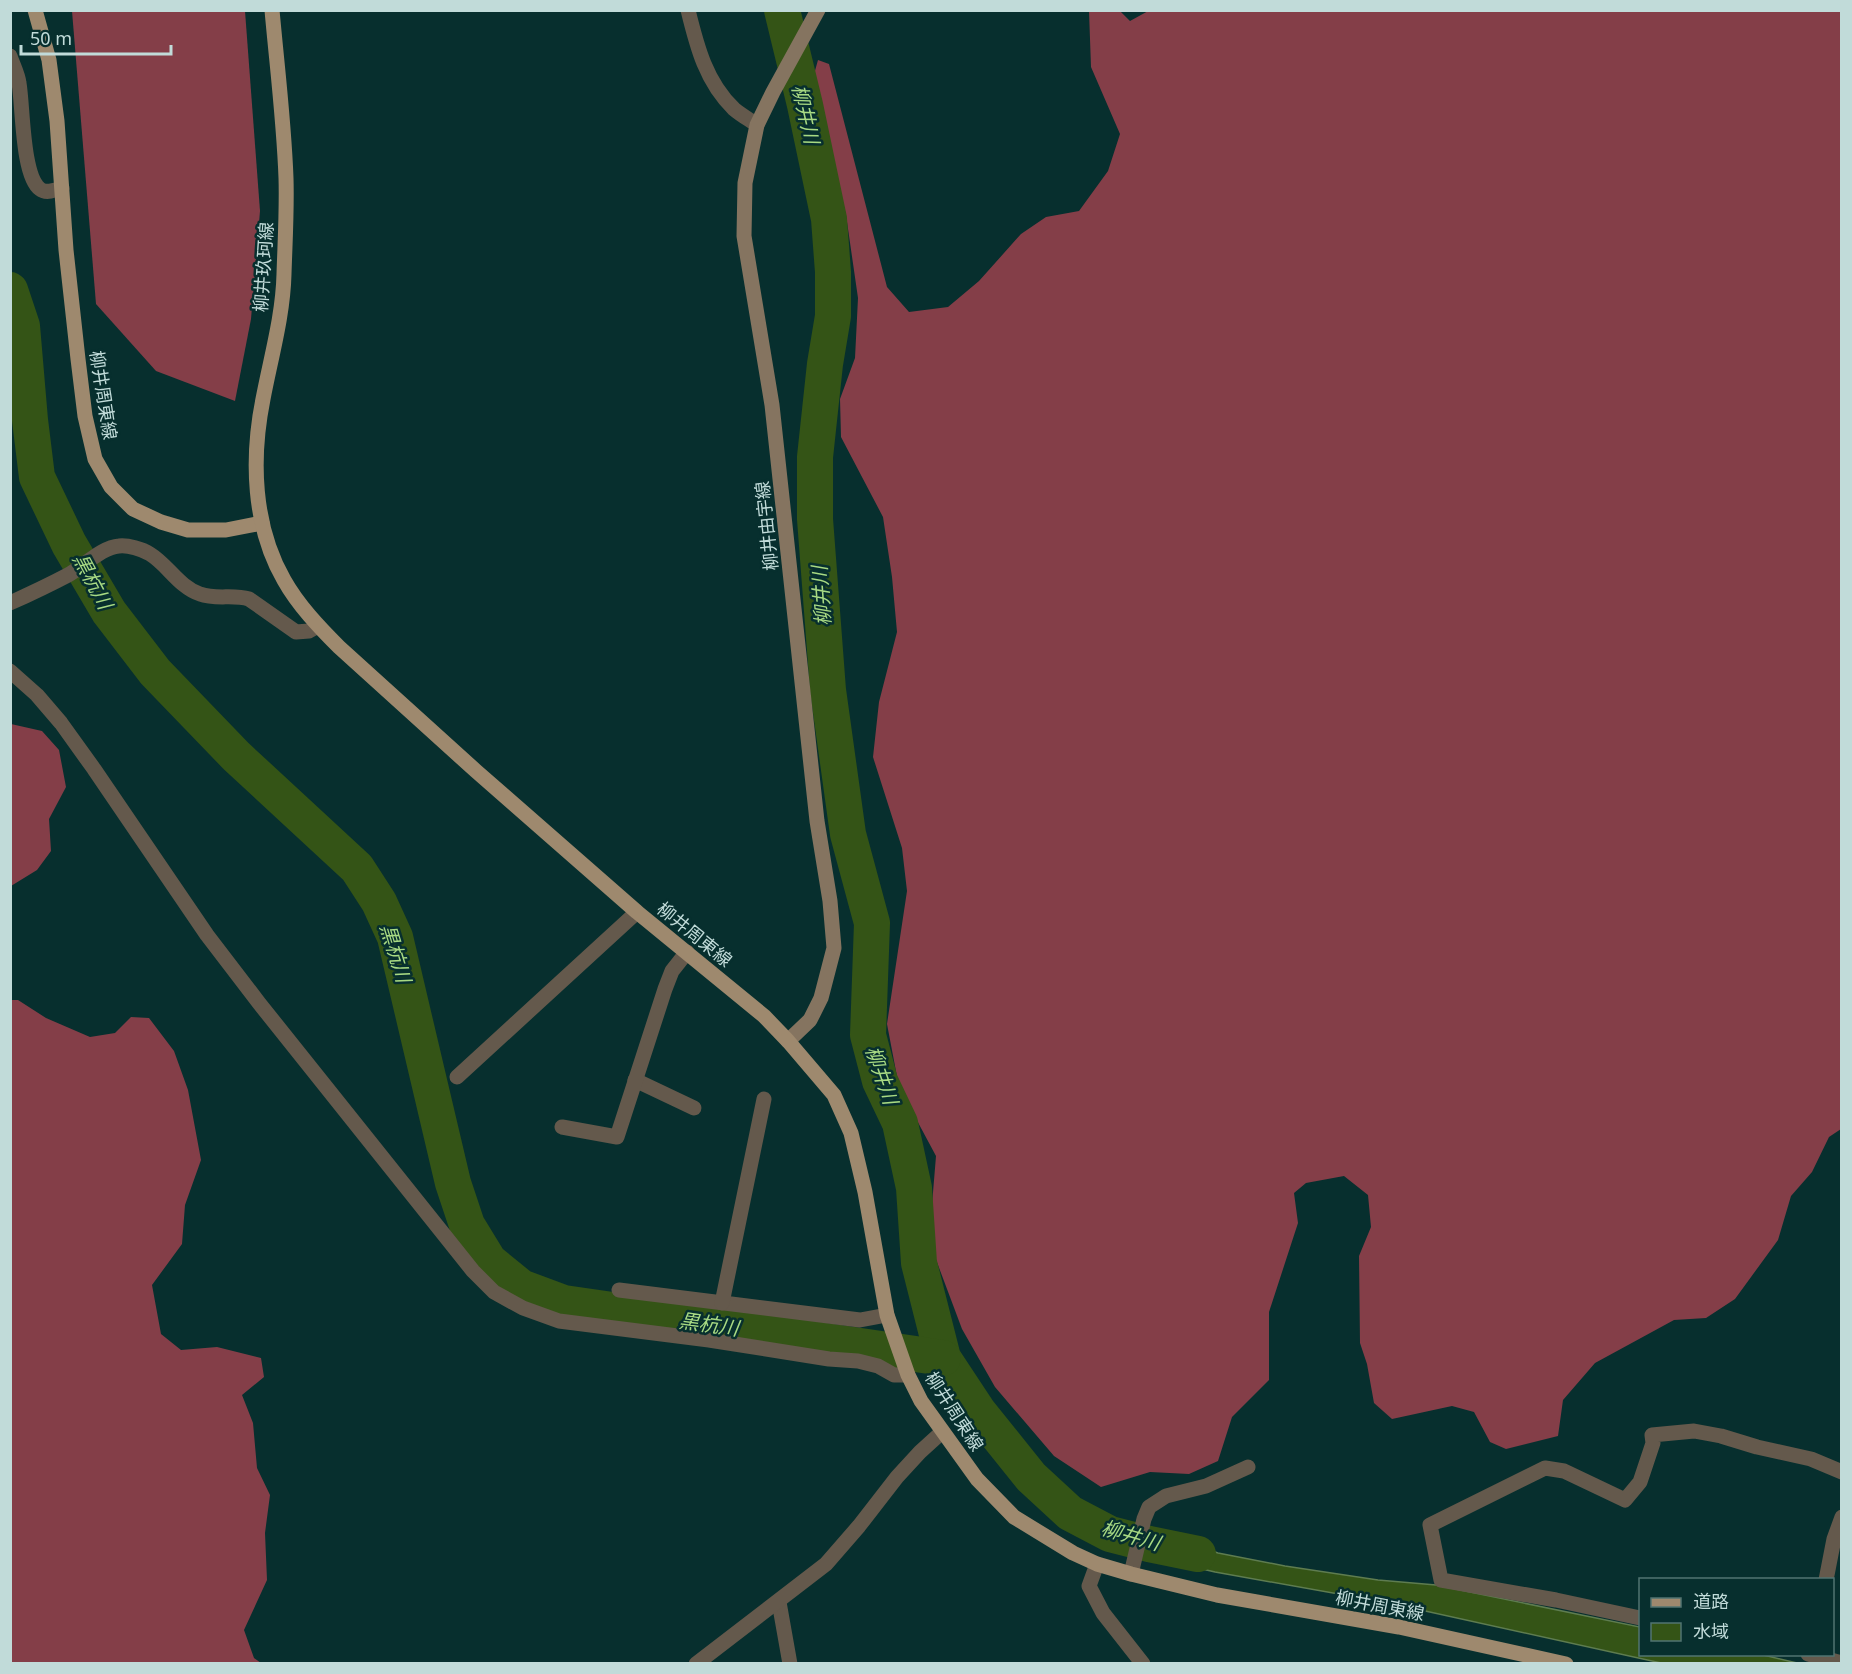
<svg xmlns="http://www.w3.org/2000/svg" width="1852" height="1674" font-family="'Noto Sans','Noto Sans JP',sans-serif">
<style>
.forest{fill:#843e48}
.water{fill:#345416;stroke:#5e7c50;stroke-width:1.5}
.lines{fill:none;stroke-linecap:round;stroke-linejoin:round}
.river{stroke:#345416;stroke-width:36}
.street{stroke:#64594c;stroke-width:15}
.secondary{stroke:#857460;stroke-width:15}
.primary{stroke:#9e896e;stroke-width:15}
.labels{text-anchor:middle;dominant-baseline:central;stroke-width:5;stroke-linejoin:round;paint-order:stroke}
.street-label{font-size:18px;fill:#c1dbd9;stroke:#072f2e}
.water-label{font-size:20px;font-style:italic;fill:#a8da83;stroke:#072f2e}
</style>
<rect width="100%" height="100%" fill="#072f2e"/>
<g class="forest">
<path d="M1150,10L1841,11V1129L1829,1137L1812,1172L1791,1196L1778,1240L1735,1299L1706,1318L1674,1320L1595,1363L1563,1400L1558,1436L1506,1449L1490,1442L1474,1412L1452,1406L1392,1419L1374,1403L1367,1364L1360,1343L1359,1256L1371,1227L1368,1195L1344,1176L1306,1183L1294,1193L1298,1223L1269,1312V1380L1232,1417L1218,1461L1189,1474L1150,1472L1101,1487L1054,1456L995,1387L962,1329L929,1241L936,1156L899,1087L887,1024L907,891L902,848L873,757L879,702L897,632L892,577L883,517L841,437L840,399L855,358L858,298L846,215L813,78L818,60L829,64L887,287L909,312L948,307L979,281L1021,234L1046,217L1079,211L1108,171L1120,134L1091,67L1089,11H1120L1130,21Z"/>
<path d="M72,11H245L260,211L251,319L235,401L156,371L96,304Z"/>
<path d="M11,724L42,731L59,750L66,787L49,819L51,851L37,870L11,886Z"/>
<path d="M11,1000H18L46,1018L90,1037L115,1033L131,1017L149,1018L174,1051L188,1090L201,1160L185,1205L182,1244L152,1285L161,1334L181,1350L217,1347L261,1358L264,1377L242,1395L253,1423L257,1468L270,1495L265,1533L267,1580L244,1630L254,1658L261,1663H11Z"/>
</g>
<path class="water" d="M1153,1530L1218,1553L1285,1566L1378,1580L1436,1585L1640,1627V1654H1759L1797,1663H1661L1389,1603L1215,1572L1146,1556Z"/>
<g class="lines">
<g class="river">
<path d="M782,10L805,105L829,219L833,272V316L825,364L815,457V519L828,690L848,834L872,923L868,1035L880,1081L900,1123L914,1188L919,1263L943,1358L978,1411L1031,1477L1070,1513L1110,1534L1149,1544L1198,1554"/>
<path d="M10,290L22,326L30,420L37,477L69,544L109,612L155,672L236,756L357,868L379,902L395,937L453,1183L467,1225L489,1261L521,1287L564,1303L943,1358"/>
</g>
<g class="street">
<path d="M688,10C697,47 706,82 734,109C741,115 750,120 757,125"/>
<path d="M10,56C13,65 18,74 19,83C23,106 22,176 40,189C46,194 55,190 62,188"/>
<path d="M10,603C30,594 49,585 68,575C83,567 102,547 119,546C128,545 142,549 150,554C168,565 179,587 200,594C216,600 233,594 249,599L296,632L309,631L318,626"/>
<path d="M10,671L37,695L61,723L94,769L207,935L259,1003L473,1271L494,1292L523,1308L559,1321L709,1340L829,1359L858,1361L878,1366L894,1375H908"/>
<path d="M457,1077L637,912"/>
<path d="M635,1080L694,1108"/>
<path d="M562,1127L617,1137L665,989L672,971L687,952"/>
<path d="M619,1290L860,1320L887,1315"/>
<path d="M722,1303L764,1099"/>
<path d="M1097,1564L1089,1586L1103,1613L1143,1664"/>
<path d="M1131,1574L1144,1519L1149,1507L1166,1496L1206,1486L1248,1467"/>
<path d="M1826,1580L1834,1539L1842,1517"/>
<path d="M779,1602L790,1664"/>
<path d="M1640,1618L1556,1600L1441,1580L1430,1525L1545,1468L1564,1471L1625,1500L1640,1482L1653,1443L1652,1435L1694,1431L1721,1436L1757,1447L1811,1459L1842,1472"/>
<path d="M1808,1654L1842,1663"/>
<path d="M696,1664L826,1564L859,1526L897,1477L920,1452L942,1432"/>
</g>
<path class="secondary" d="M788,1041L810,1020L821,998L834,948L830,901L817,821L772,405L744,236L745,183L757,125L773,92L818,10"/>
<g class="primary">
<path d="M35,10L49,60L57,121L66,250L78,359L85,416L95,459L111,487L133,509L161,522L188,530H226L262,523"/>
<path d="M272,10C277,66 284,122 286,178C287,210 285,242 284,274C283,316 271,357 263,399C251,459 253,526 284,580C298,605 319,627 339,647L476,771L637,912L764,1016L788,1041L834,1095L851,1133L865,1192L887,1315L908,1375L921,1401L977,1479L1014,1517L1073,1553L1097,1564L1131,1574L1217,1595L1399,1627L1566,1664"/>
</g>
</g>
<g class="labels">
<g class="street-label">
<text transform="translate(263 267) rotate(-86)">柳井玖珂線</text>
<text transform="translate(104 395) rotate(81)">柳井周東線</text>
<text transform="translate(766 526) rotate(-96)">柳井由宇線</text>
<text transform="translate(695 934) rotate(39)">柳井周東線</text>
<text transform="translate(955 1411) rotate(57)">柳井周東線</text>
<text transform="translate(1380 1605) rotate(11)">柳井周東線</text>
</g>
<g class="water-label">
<text transform="translate(806 114) rotate(77)">柳井川</text>
<text transform="translate(93 581) rotate(62)">黒杭川</text>
<text transform="translate(821 596) rotate(-94)">柳井川</text>
<text transform="translate(396 953) rotate(73)">黒杭川</text>
<text transform="translate(882 1075) rotate(71)">柳井川</text>
<text transform="translate(709 1324) rotate(8)">黒杭川</text>
<text transform="translate(1131 1535) rotate(16)">柳井川</text>
</g>
</g>
<rect width="1852" height="1674" fill="none" stroke="#c1dbd9" stroke-width="24"/>
<rect x="1639" y="1578" width="195" height="78" fill="#072f2e" stroke="#517472" stroke-width="1.5"/>
<rect x="1651" y="1598" width="30" height="9" fill="#9e896e" stroke="#517472" stroke-width="1.5"/>
<text x="1693" y="1608" font-size="18" fill="#c1dbd9">道路</text>
<rect x="1651" y="1623" width="30" height="18" fill="#345416" stroke="#517472" stroke-width="1.5"/>
<text x="1693" y="1638" font-size="18" fill="#c1dbd9">水域</text>
<path d="M21 45v9h150v-9" fill="none" stroke="#c1dbd9" stroke-width="3"/>
<text x="30" y="45" font-size="18" fill="#c1dbd9" stroke="#072f2e" stroke-width="4.5" paint-order="stroke">50 m</text>
</svg>
